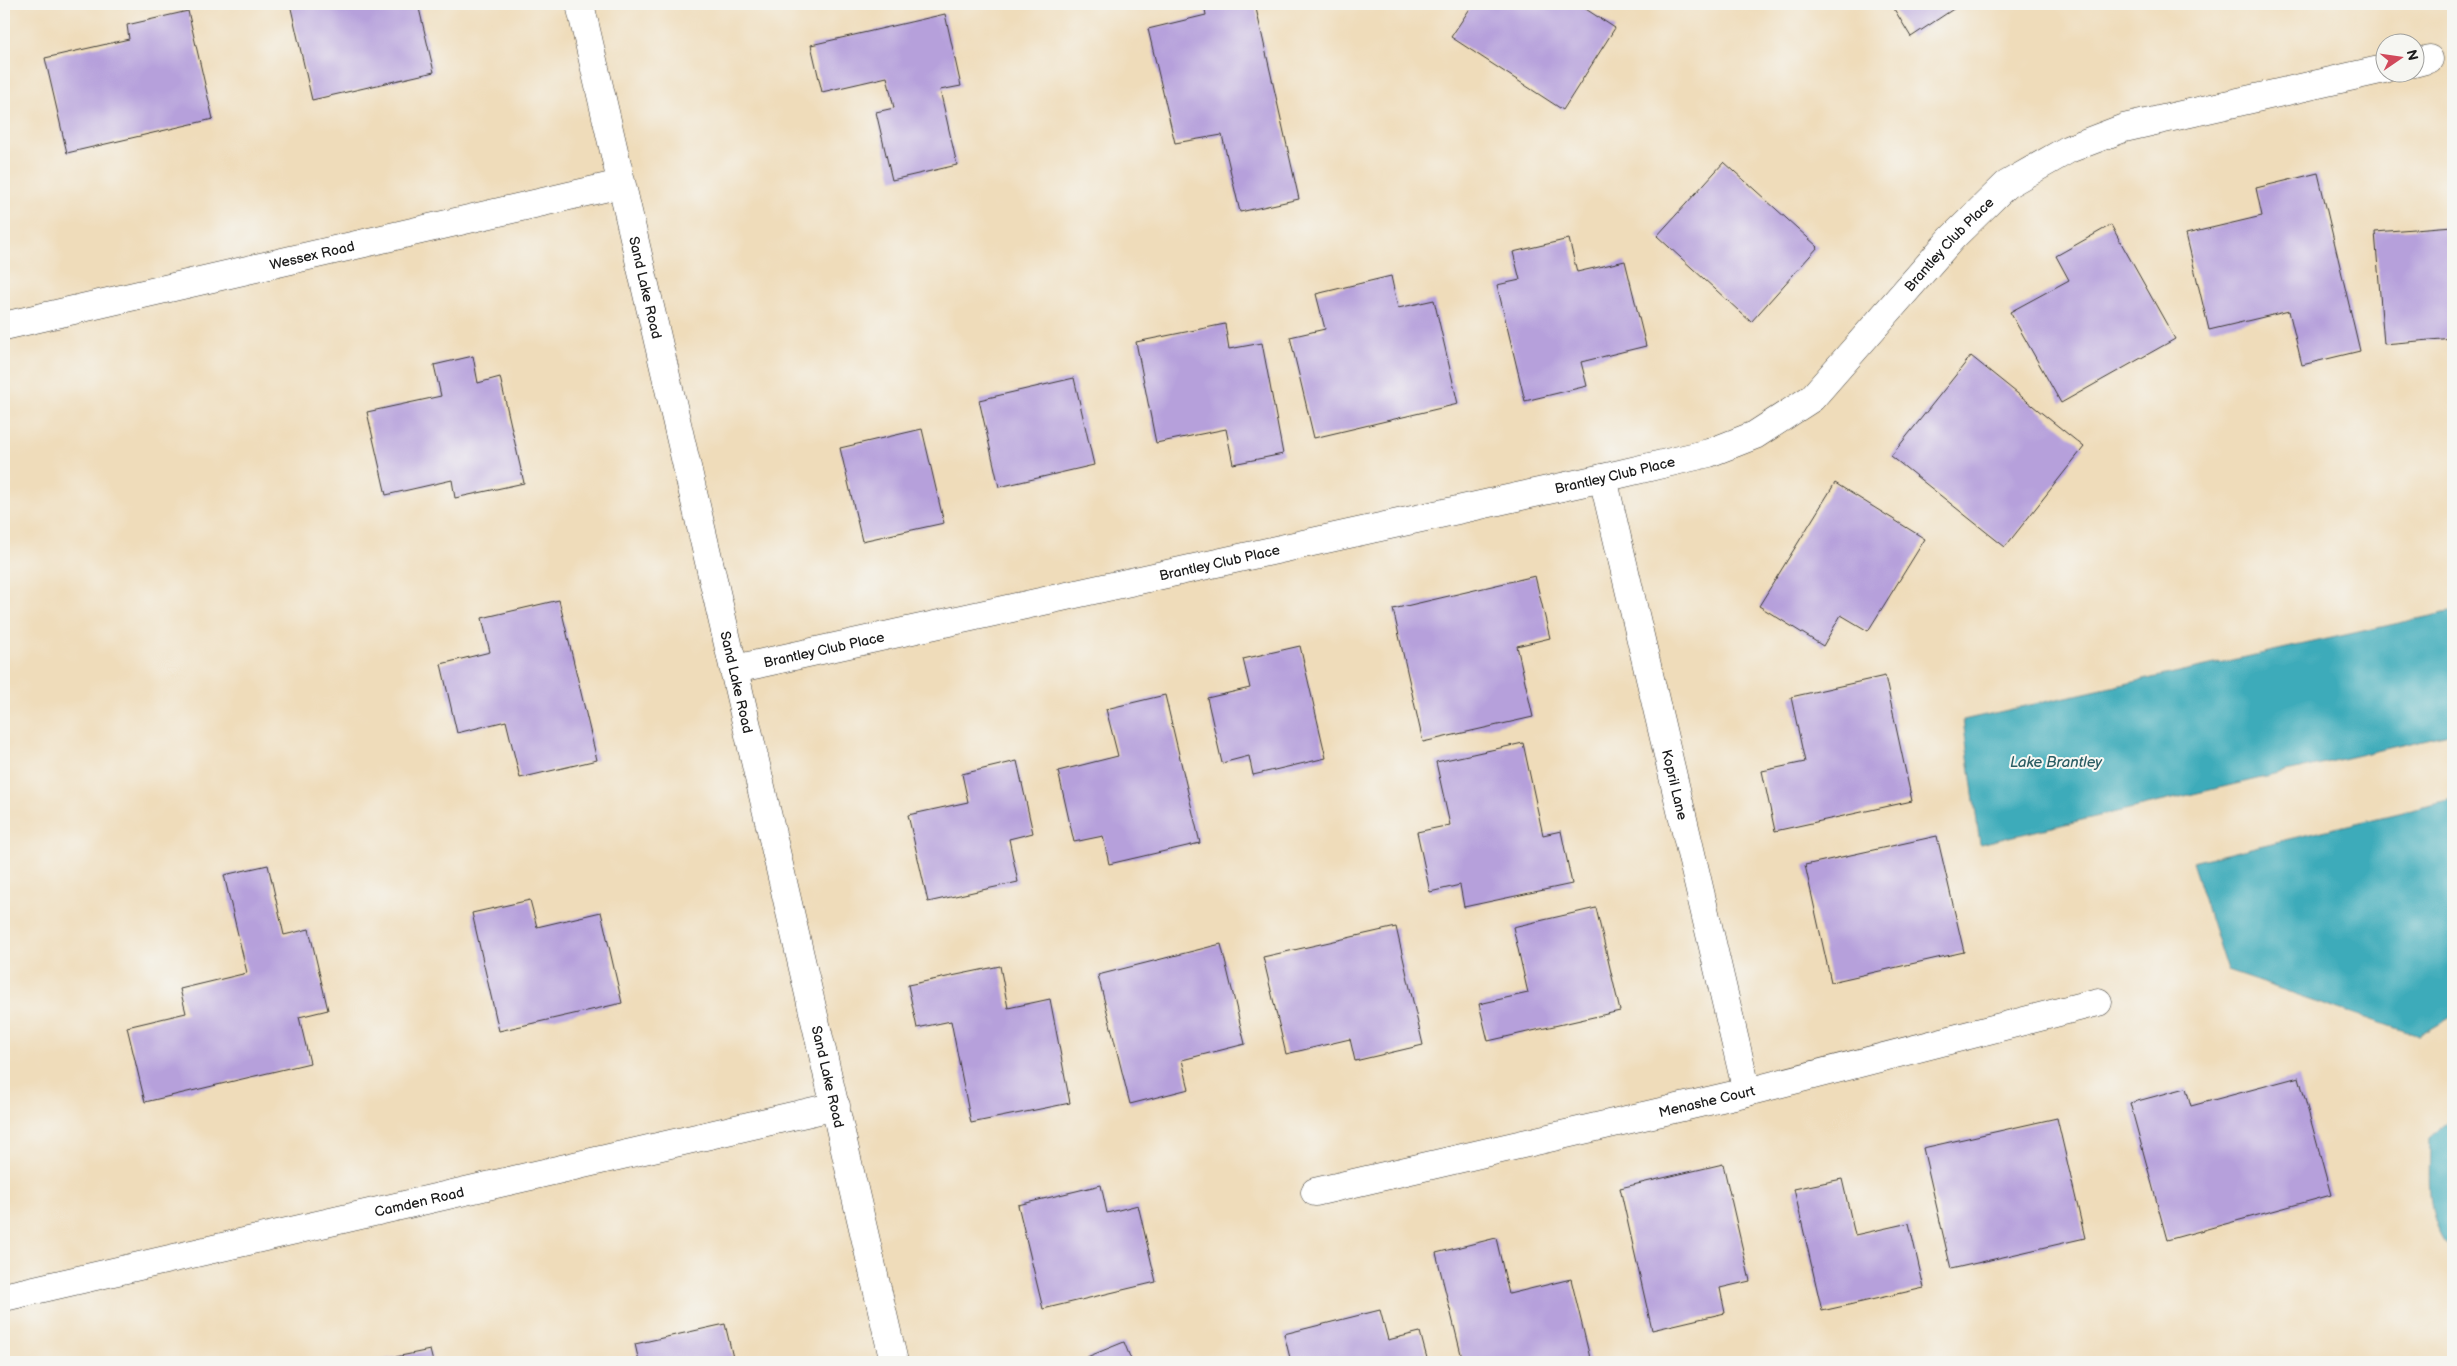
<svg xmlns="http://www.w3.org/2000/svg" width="2457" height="1366" font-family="'Balsamiq Sans',sans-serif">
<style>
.water{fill:#3cabba;stroke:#2c646b}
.building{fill:#b6a0db}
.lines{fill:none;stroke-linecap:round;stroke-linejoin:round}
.minor-casing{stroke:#3c3934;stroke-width:29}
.minor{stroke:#fff;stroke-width:28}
.labels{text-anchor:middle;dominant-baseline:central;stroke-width:4;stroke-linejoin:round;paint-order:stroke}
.street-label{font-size:14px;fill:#1c1c1c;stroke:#f6f6f2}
.water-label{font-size:15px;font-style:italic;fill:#2a5c63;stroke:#f6f6f2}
</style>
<rect width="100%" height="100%" fill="#f6f6f2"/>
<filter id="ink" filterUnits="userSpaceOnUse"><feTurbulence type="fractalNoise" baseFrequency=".02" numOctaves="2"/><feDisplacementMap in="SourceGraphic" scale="10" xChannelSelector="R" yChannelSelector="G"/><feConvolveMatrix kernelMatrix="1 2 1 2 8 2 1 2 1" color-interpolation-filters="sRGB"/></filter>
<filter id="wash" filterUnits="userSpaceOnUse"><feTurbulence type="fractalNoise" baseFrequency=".0096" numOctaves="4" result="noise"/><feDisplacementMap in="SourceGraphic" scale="20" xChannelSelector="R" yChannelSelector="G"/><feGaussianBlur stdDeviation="1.12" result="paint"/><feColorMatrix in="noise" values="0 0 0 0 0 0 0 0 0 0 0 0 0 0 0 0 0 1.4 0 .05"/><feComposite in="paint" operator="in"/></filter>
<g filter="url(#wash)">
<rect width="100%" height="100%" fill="#efdcba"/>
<g class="water">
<path d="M2453,611V733L1980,844L1963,720Z"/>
<path d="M2453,800V1016L2419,1036L2227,971L2192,862Z"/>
<path d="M2453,1118V1253C2450,1248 2445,1243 2442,1237C2425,1205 2430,1172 2430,1137Z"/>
</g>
<g id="blocks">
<g class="building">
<path d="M290,4H418L434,72L312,100Z"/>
<path d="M1204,4H1255L1299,199L1240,212L1222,135L1175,143L1148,29L1206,15Z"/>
<path d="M1473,4H1578L1615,28L1563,110L1451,37Z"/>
<path d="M1891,4H1961L1911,37Z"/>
<path d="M188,11L213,119L67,153L45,58L129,39L127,25Z"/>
<path d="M945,14L961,86L940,90L957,165L892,180L876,112L894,108L887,77L822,92L811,45Z"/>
<path d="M1724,162L1818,247L1751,322L1657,236Z"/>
<path d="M2318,173L2360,351L2302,365L2289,311L2209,330L2186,234L2262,216L2256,188Z"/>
<path d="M2111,225L2175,339L2061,403L2010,312L2069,280L2056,256Z"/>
<path d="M2453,226V338L2384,344L2375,232Z"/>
<path d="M1569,239L1577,272L1625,261L1646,346L1581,362L1587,386L1525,401L1497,285L1520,280L1513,252Z"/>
<path d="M1391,276L1398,308L1434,300L1458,404L1314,438L1290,337L1325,329L1316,294Z"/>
<path d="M1225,324L1229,349L1262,343L1283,454L1233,464L1226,429L1156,443L1136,342Z"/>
<path d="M473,356L478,383L500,377L524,483L455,498L452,480L386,495L367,412L441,396L434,365Z"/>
<path d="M1971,356L2084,447L2005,547L1891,456Z"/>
<path d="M1074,378L1094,465L999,487L979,400Z"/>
<path d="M922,429L944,523L862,541L840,448Z"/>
<path d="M1835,483L1925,539L1868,631L1841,615L1823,646L1759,606Z"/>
<path d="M1535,576L1550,638L1517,646L1533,717L1423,742L1393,609Z"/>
<path d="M559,600L597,760L520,778L506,721L457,733L441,664L490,652L482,618Z"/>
<path d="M1300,646L1326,758L1253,775L1249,756L1222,763L1207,698L1250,688L1243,659Z"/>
<path d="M1885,676L1912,801L1775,831L1762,771L1805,762L1791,697Z"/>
<path d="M1165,695L1200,843L1109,864L1103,836L1074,842L1058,771L1118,756L1106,709Z"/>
<path d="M1523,743L1543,835L1561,831L1572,884L1464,907L1460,885L1430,892L1417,832L1450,825L1436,762Z"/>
<path d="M1017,761L1033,833L1009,839L1018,882L928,902L908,815L968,802L962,774Z"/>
<path d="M1937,836L1964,952L1831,982L1805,865Z"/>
<path d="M268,865L284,935L309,929L328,1010L299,1017L310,1063L145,1102L127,1027L186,1013L180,989L247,973L224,875Z"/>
<path d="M530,900L537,927L601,912L622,1003L499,1031L472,913Z"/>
<path d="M1596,908L1620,1011L1488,1041L1479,1004L1528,993L1513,927Z"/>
<path d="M1396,927L1423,1045L1355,1061L1350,1039L1286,1054L1263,957Z"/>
<path d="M1221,944L1245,1044L1182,1060L1189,1089L1130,1104L1098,975Z"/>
<path d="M1000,966L1008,1008L1050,999L1070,1103L971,1123L951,1021L917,1028L908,985Z"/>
<path d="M2299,1077L2331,1195L2167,1240L2130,1103L2186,1088L2191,1106Z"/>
<path d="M2057,1118L2085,1238L1951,1269L1923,1148Z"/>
<path d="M1723,1164L1750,1281L1720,1288L1725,1313L1652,1330L1620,1188Z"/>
<path d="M1842,1179L1855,1235L1909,1223L1924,1288L1822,1311L1794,1189Z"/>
<path d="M1101,1185L1107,1213L1138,1205L1156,1282L1043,1309L1018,1205Z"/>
<path d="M1496,1238L1509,1294L1571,1279L1591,1362H1463L1436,1253Z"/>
<path d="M1380,1310L1388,1340L1420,1332L1428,1362H1291L1284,1334Z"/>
<path d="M725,1324L734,1362H639L635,1344Z"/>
<path d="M1124,1342L1132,1362H1089L1087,1357Z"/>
<path d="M430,1350L433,1362H376V1361Z"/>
</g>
</g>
</g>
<g filter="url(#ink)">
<use href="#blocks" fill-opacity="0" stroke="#3c3934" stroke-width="1"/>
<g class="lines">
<defs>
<g id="minor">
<path id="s1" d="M580,4L894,1362"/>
<path d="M2414,63L2429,59"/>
<path id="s2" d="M4,326L621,184"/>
<path id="s3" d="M1603,478L1747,1092"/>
<path id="s4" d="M735,669L1603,478L1709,453L1755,435L1812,398L1952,238L2006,185L2069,149L2124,128L2384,69"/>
<path id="s5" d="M1315,1192L1747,1092L2098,1002"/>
<path id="s6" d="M4,1297L836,1106"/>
</g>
</defs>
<use href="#minor" class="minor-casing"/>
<use href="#minor" class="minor"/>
</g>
</g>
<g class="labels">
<g class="street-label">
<text stroke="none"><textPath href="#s4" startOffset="1321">Brantley Club Place</textPath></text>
<text stroke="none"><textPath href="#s2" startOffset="316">Wessex Road</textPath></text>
<text stroke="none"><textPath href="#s1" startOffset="291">Sand Lake Road</textPath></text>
<text stroke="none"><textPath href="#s4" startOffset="901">Brantley Club Place</textPath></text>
<text stroke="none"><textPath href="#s4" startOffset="496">Brantley Club Place</textPath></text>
<text stroke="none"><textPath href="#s4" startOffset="91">Brantley Club Place</textPath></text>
<text stroke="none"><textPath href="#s1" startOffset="696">Sand Lake Road</textPath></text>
<text stroke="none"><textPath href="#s3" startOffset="315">Kopril Lane</textPath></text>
<text stroke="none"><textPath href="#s1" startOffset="1101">Sand Lake Road</textPath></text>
<text stroke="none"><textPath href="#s5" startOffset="402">Menashe Court</textPath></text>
<text stroke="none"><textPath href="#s6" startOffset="426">Camden Road</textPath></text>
</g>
<g class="water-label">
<text x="2056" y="762">Lake Brantley</text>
</g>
</g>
<rect width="2457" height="1366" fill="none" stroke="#f6f6f2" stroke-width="20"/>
<g transform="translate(2400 58) rotate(77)"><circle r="24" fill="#f6f6f2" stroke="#9f9f9c"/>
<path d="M0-4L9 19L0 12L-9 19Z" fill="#d1495b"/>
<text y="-8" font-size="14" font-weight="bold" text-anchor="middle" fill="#1c1c1c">N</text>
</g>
</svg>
